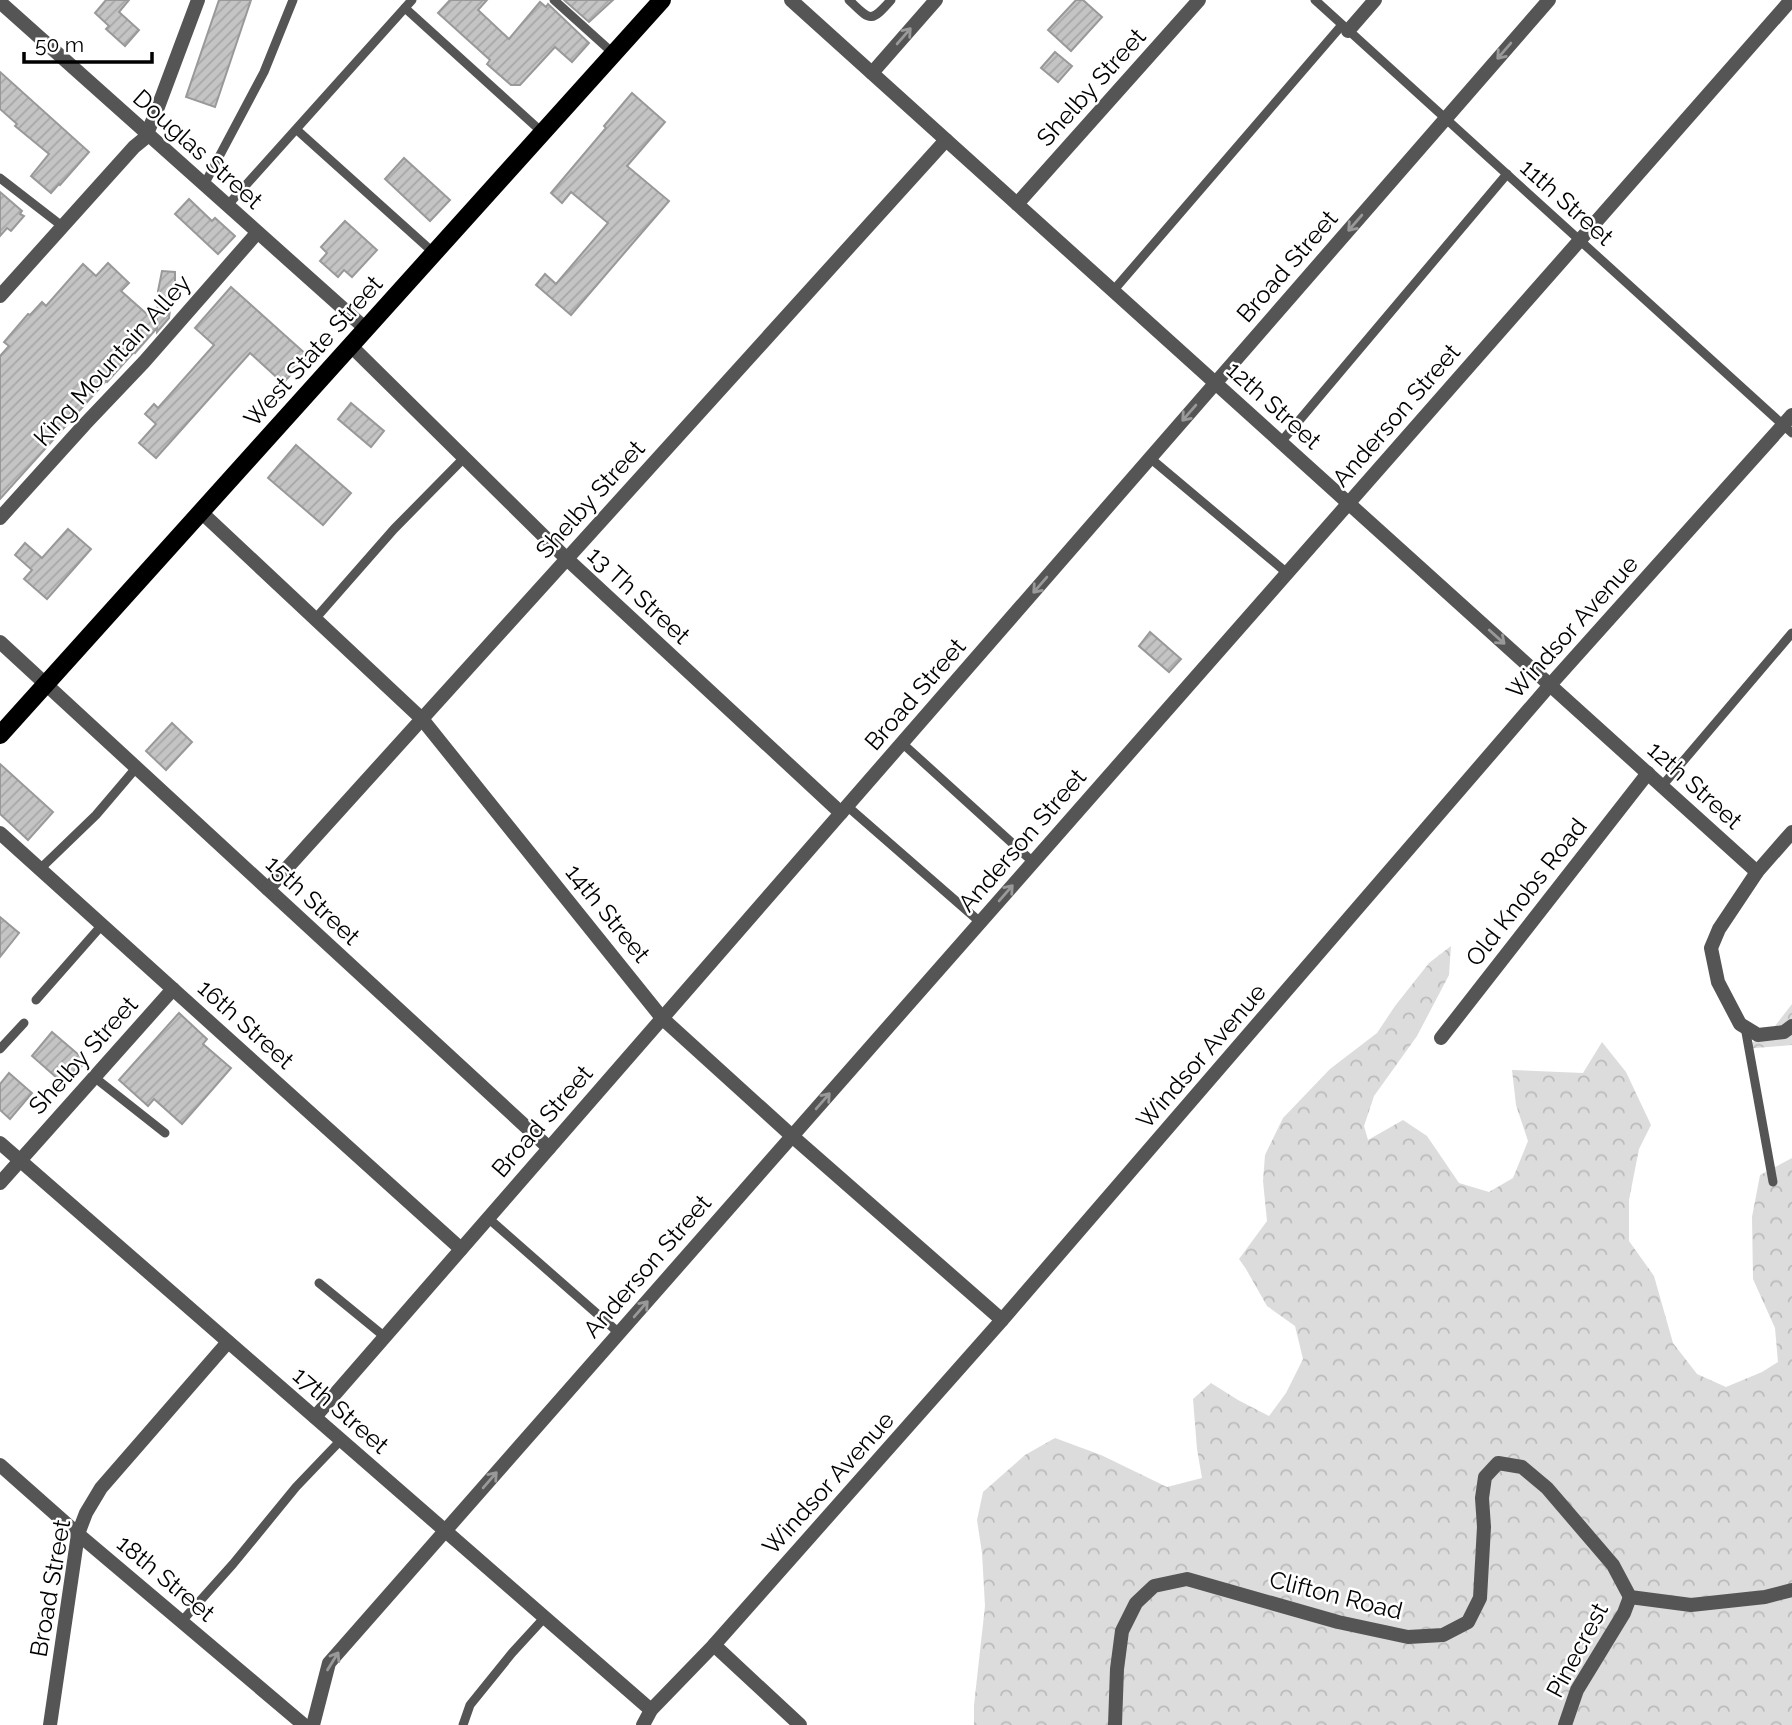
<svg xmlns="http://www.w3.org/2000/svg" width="1792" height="1725" font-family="Raleway,sans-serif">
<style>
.forest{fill:url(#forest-crowns)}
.building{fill:url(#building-hatch);stroke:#999;stroke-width:2}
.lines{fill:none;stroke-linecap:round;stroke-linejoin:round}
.service{stroke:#555;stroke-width:9}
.minor{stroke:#555;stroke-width:14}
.tertiary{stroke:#555;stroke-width:14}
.primary{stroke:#000;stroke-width:18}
.oneway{stroke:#999}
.labels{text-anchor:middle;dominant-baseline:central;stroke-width:5;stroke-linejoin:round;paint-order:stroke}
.street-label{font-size:24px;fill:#000;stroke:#fff}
</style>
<defs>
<pattern id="forest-crowns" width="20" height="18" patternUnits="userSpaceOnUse" patternTransform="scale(1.75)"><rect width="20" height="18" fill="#dcdcdc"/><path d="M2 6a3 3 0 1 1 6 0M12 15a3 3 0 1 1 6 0" fill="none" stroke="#bbb"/></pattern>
<pattern id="building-hatch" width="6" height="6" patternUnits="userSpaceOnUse" patternTransform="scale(1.75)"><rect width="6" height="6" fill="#c4c4c4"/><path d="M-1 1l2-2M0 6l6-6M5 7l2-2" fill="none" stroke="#a7a7a7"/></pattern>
</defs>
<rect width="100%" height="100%" fill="#fff"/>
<g class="forest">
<path d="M1451,946L1449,975L1417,1036L1374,1096L1364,1126L1368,1140L1403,1120L1427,1136L1459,1183L1489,1192L1513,1178L1528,1141L1516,1105L1512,1070L1583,1073L1602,1042L1626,1072L1651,1125L1639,1149L1629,1200V1241L1654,1276L1673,1343L1697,1374L1726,1387L1762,1372L1778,1362L1775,1328L1753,1279L1752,1217L1760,1175L1792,1158V1725H974V1705L985,1606L982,1553L977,1520L983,1492L1025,1455L1055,1438L1101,1455L1167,1487L1202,1478L1197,1449L1193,1399L1211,1383L1238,1400L1269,1416L1286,1393L1303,1359L1295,1326L1267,1306L1246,1269L1239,1259L1267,1221L1263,1181L1265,1155L1283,1118L1330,1069L1377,1033L1395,1006L1429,963Z"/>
<path d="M1792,1004V1045L1744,1049L1775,1026Z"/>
</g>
<g class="building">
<path d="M106,0H129L119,12L139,30L125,46L106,29L109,26L95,13Z"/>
<path d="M219,0H251L215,107L186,97Z"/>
<path d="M450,0H487L478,10L509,39L540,2L546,7L548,4L589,43L572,62L555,47L520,85H511L487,64L490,60L438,13Z"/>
<path d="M564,0H613L589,22Z"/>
<path d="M1076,0H1083L1102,17L1071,51L1048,30Z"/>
<path d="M1055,52L1072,66L1058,82L1041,68Z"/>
<path d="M0,72L89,152L60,185L59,184L51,193L31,176L49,154L15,126L17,124L0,109Z"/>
<path d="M632,93L665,122L627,166L669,201L571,315L536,285L545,274L556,284L608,223L571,192L562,203L551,193L606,128L604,126Z"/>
<path d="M404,158L450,200L430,221L385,179Z"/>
<path d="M0,192L22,211L20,214L24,216L11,231L7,228L0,236Z"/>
<path d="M189,199L212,221L215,218L235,236L218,254L175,214Z"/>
<path d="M345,221L377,250L352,277L344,270L338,277L320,261L327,253L321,247Z"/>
<path d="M108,263L129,283L121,291L157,323L158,291L162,271L175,272V294H172L169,318L157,332V328L135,353L134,352L107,382L106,381L0,499V356L9,346L4,342L28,314L30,315L42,302L46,306L83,264L96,276Z"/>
<path d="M231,287L308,356L283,383L250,353L156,458L139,443L156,424L145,414L154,404L158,408L214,345L195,328Z"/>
<path d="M351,403L384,431L371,447L338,419Z"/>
<path d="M296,445L351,493L323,525L268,478Z"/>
<path d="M68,529L91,549L47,599L24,579L32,570L15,555L25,543L42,558Z"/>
<path d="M1150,632L1181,659L1169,672L1139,646Z"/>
<path d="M172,723L192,742L166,770L146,751Z"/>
<path d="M0,764L53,812L28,840L0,814Z"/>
<path d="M0,917L19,933L0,957Z"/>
<path d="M179,1013L207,1039L203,1044L231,1068L182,1124L154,1099L148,1106L119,1080Z"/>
<path d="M52,1032L86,1061L65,1085L32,1056Z"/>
<path d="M9,1073L32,1093L10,1119L0,1110V1084Z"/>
</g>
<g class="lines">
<g class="service">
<path d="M554,0L614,54"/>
<path d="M849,0C870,20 870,24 891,0"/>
<path d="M1315,0L1792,433"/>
<path d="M405,8L543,133"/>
<path d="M297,130L434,253"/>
<path d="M0,178L62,226"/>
<path d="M204,185L264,72L293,0"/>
<path d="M227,206L412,0"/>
<path d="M1113,291L1342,25"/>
<path d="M1281,442L1507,174"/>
<path d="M1150,458L1287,573"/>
<path d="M315,619L394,529L464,458"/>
<path d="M902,743L1033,862"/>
<path d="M1662,786L1792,633"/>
<path d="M847,806L980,922"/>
<path d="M40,869L96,815L136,768"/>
<path d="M36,1000L102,925"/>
<path d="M1745,1027L1773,1182"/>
<path d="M0,1049L24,1023"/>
<path d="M94,1077L165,1133"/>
<path d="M488,1218L619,1333"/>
<path d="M319,1283L385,1337"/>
<path d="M182,1621L233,1564L296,1487L341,1440"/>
<path d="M463,1725L470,1705L512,1653L545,1617"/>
</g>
<g class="minor">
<path d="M791,0L1757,872"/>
<path d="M0,2L366,329"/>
<path d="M1348,31L1375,0"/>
<path d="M872,73L936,0"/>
<path d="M1017,204L1199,0"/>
<path d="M0,296L134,147L145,138L155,115L198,0"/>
<path d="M351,346L567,559L841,813"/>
<path d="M201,512L422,719L662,1018L792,1136L1002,1320"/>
<path d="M0,518L85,424L144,362L257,233"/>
<path d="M0,642L549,1148"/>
<path d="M1792,832L1757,872L1719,929L1711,948L1718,982L1740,1024L1758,1035L1784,1032L1792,1026"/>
<path d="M0,833L461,1249"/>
<path d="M268,889L946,140"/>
<path d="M1441,1038L1648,773"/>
<path d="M0,1183L173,989"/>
<path d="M315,1417L1549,0"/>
<path d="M0,1465L78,1534L304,1725"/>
<path d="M714,1645L800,1725"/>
<path d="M313,1725L329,1663L1791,0"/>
<path d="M1115,1725L1117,1669L1122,1631L1136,1603L1154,1586L1187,1579L1338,1622L1408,1637L1443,1635L1468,1622L1480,1598L1484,1527L1482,1498L1485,1477L1498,1463L1522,1467L1547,1488L1613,1565L1630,1597L1691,1605L1765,1597L1792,1590"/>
<path d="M1565,1725L1577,1690L1624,1613L1630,1597"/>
</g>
<g class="tertiary">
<path d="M0,1143L651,1710"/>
<path d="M50,1725L78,1534L86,1513L101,1488L228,1342"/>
<path d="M643,1725L651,1710L714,1645L1002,1320L1550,685L1792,415"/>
</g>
<path class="primary" d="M0,735L662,0"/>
</g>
<defs><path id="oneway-shaft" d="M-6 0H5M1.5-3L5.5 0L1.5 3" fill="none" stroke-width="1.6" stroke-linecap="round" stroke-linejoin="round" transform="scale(1.75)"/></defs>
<g class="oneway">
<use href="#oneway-shaft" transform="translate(904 36) rotate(-49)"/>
<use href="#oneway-shaft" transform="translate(1504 51) rotate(131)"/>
<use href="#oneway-shaft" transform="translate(1355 223) rotate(131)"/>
<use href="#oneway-shaft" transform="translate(1189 413) rotate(131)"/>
<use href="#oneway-shaft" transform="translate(1040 585) rotate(131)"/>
<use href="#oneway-shaft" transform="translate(1497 637) rotate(42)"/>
<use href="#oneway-shaft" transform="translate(1006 893) rotate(-49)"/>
<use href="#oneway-shaft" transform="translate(823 1101) rotate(-49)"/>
<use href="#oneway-shaft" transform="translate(641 1309) rotate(-49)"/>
<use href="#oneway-shaft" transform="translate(490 1480) rotate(-49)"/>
<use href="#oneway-shaft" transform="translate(333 1661) rotate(-58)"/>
</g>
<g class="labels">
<g class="street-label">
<text transform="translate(1091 87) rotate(-48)">Shelby Street</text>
<text transform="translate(198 149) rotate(42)">Douglas Street</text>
<text transform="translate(1567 202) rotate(42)">11th Street</text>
<text transform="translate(1287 266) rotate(-49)">Broad Street</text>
<text transform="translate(313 351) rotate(-48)">West State Street</text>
<text transform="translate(112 360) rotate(-48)">King Mountain Alley</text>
<text transform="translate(1274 405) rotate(42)">12th Street</text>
<text transform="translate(1396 415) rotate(-49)">Anderson Street</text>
<text transform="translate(590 499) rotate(-48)">Shelby Street</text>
<text transform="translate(639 595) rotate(43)">13 Th Street</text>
<text transform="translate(1572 627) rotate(-48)">Windsor Avenue</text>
<text transform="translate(915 694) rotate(-49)">Broad Street</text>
<text transform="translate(1695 785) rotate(42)">12th Street</text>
<text transform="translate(1022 840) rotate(-49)">Anderson Street</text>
<text transform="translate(1526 892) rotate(-52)">Old Knobs Road</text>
<text transform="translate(313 900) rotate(43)">15th Street</text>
<text transform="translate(608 913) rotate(51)">14th Street</text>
<text transform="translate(246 1024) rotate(42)">16th Street</text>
<text transform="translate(83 1055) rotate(-48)">Shelby Street</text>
<text transform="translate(1201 1056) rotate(-49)">Windsor Avenue</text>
<text transform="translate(542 1121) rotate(-49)">Broad Street</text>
<text transform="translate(647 1266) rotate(-49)">Anderson Street</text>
<text transform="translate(341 1410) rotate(41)">17th Street</text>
<text transform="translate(828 1483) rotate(-48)">Windsor Avenue</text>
<text transform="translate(166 1578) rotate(40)">18th Street</text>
<text transform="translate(50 1588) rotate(-80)">Broad Street</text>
<text transform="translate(1336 1595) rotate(14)">Clifton Road</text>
<text transform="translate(1577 1650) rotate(-62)">Pinecrest</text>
</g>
</g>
<path d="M24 52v10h128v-10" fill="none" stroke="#000000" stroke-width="3.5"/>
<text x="35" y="52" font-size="21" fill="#000000" stroke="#ffffff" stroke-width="5" paint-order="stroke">50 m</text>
</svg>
